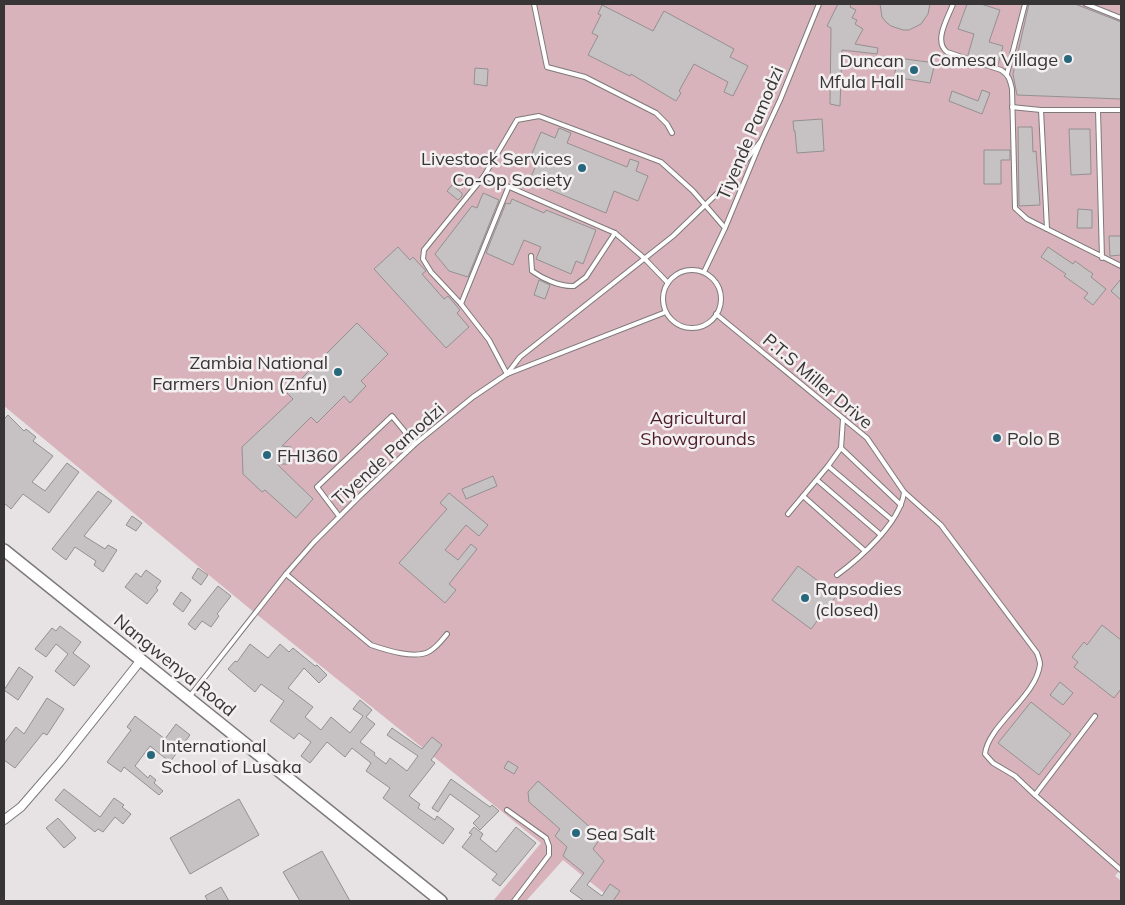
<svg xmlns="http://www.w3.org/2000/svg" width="1125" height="905" font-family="Mulish,sans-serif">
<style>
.green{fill:#d8b3bc}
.building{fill:#c6c2c3;stroke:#949091}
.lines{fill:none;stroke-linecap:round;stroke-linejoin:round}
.service-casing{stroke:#7d7979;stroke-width:6}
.minor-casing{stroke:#7d7979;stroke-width:10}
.secondary-casing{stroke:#7d7979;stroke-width:14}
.service{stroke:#fff;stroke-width:4}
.minor{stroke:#fff;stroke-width:8}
.secondary{stroke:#fff;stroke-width:11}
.poi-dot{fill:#28687d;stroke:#f4eff0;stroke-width:2}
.labels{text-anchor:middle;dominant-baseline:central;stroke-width:5;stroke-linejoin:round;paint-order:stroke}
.poi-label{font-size:18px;fill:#373535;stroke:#f4eff0;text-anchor:start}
.street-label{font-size:18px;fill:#373535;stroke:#f4eff0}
.park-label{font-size:18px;fill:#4d1d2c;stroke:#f4eff0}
</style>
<rect width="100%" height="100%" fill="#e7e2e3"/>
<path class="green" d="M4,4H1121V869L1115,876L1121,881V901H614L563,860L526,901H493L541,843L255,613L4,406Z"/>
<g class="building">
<path d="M838,4H851L850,7L856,10L852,18L857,20L855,24L863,29L855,44L878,48L877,54L842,50L840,106L830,104L831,28L827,26Z"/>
<path d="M880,4H930L928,14L921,24L909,30H903L891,26L886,22L882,17Z"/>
<path d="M967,4H981L1000,10L989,42L1003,46L998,65L968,55L974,34L958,29Z"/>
<path d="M1029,4H1075L1121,22V99L1017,95L1013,74Z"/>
<path d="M602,5L653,31L664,11L734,49L730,57L748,66L733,96L724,92L728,82L694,64L679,91L681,93L676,101L631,74L630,76L588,55L598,36L592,33L601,15L598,14Z"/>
<path d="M898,58L935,63L930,83L894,77Z"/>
<path d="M475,68L488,69L487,86L474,84Z"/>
<path d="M982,90L990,93L982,114L949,101L952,91L978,101Z"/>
<path d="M822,119L824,151L797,153L795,131H794L793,121Z"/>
<path d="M1018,127H1032L1033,152L1036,151L1040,205L1019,206Z"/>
<path d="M559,128L571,133L567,143L627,167L630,159L639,162L636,171L648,176L638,201L614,191L606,213L529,181L538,161L530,158L541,132L555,138Z"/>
<path d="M1069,129H1090L1091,174L1071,175Z"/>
<path d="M984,150H1010V160H1001V184H984Z"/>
<path d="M452,185L462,193V196L458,200L447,191Z"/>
<path d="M483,193L499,200L468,277L449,271L435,254L472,206L477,208Z"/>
<path d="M512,199L544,213L546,210L596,230L583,264L576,261L571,274L536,259L541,247L524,240L513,265L486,253L506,203L510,204Z"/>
<path d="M1078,209L1092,210V228H1077Z"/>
<path d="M1109,236H1121V255L1110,256Z"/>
<path d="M398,247L410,260L413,257L426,271L422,274L444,299L448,296L460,310L457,313L469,327L446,348L374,269Z"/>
<path d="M1048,247L1073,264L1075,261L1093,274L1091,277L1106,289L1093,305L1084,298L1088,293L1064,276L1066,274L1041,257Z"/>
<path d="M1121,279V300L1111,291Z"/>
<path d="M539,280L550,285L545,299L534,295Z"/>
<path d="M357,323L388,354L361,381L366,386L350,403L344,396L317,423L311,417L282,446L291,447V464H277L313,499L296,518L265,490L262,492L243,474L242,447L293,399L287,393Z"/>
<path d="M8,415L24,431L26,429L36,437L33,441L53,456L32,482L45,491L67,463L79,472L49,513L23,494L11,509L4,503V419Z"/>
<path d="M493,476L497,486L466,499L462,489Z"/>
<path d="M98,491L112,501L84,536L105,549L108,545L117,550L103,572L94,565L96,561L75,547L66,560L52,549Z"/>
<path d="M449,493L488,525L479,536L466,525L445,550L458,560L471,544L477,549L449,584L456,590L445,603L399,563L447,509L440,503Z"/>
<path d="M132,516L142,523L136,531L126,525Z"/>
<path d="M798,566L837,595L811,629L772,600Z"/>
<path d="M198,568L208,575L201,585L192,578Z"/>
<path d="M146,570L161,581L156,588L158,590L147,604L125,587L136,573L141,577Z"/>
<path d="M218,586L231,596L217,614L219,616L211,627L202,621L195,630L188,624Z"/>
<path d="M181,592L191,600L183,612L173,604Z"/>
<path d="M1102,625L1121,640V689L1114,698L1074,667L1078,662L1072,657L1084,642L1087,645Z"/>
<path d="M60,626L81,642L73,653L90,666L74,686L55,671L68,654L56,644L46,657L35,649L52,628L56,631Z"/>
<path d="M250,644L268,658L280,644L289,652L293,648L315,666L317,665L327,675L319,683L304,668L288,688L313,707L305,717L321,730L331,717L350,733L363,716L353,709L360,700L372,710L366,717L375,724L360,742L375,753L374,755L386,764L390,758L407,771L418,756L387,735L392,728L422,749L432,737L442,745L431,760L435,763L409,796L420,804L418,808L435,820L437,816L454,829L443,844L383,798L390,788L366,771L371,763L352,748L345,757L327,742L310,763L301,756L311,742L299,733L294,739L270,721L284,701L261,684L255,692L228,669L235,661L237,662Z"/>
<path d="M19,667L33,677L18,700L4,690Z"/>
<path d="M1060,682L1073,693L1063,705L1050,695Z"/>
<path d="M47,698L64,709L47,735L43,733L15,768L4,760V743L16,727L24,734Z"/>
<path d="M1031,702L1071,734L1039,775L998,743Z"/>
<path d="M135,716L165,739L176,724L190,735L170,762L150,746L135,766L148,778L150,775L156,780L154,783L163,791L159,795L124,767L121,772L107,762L131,730L127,727Z"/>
<path d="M508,761L518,767L514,774L504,768Z"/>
<path d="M451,779L490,807L492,805L499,811L480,830L473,823L480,816L450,794L438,812L432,808Z"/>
<path d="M538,781L601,837L593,849L604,861L587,885L602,896L610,884L620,891L613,901H584L570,891L584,873L563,856L567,847L555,836L560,829L529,802L528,792Z"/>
<path d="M64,789L100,817L114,798L124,805L122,807L131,814L123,824L115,817L103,832L98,829L95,832L55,800Z"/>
<path d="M239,799L259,835L190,874L170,838Z"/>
<path d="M58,818L76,838L64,848L46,828Z"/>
<path d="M474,827L483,834L480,839L496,852L516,827L536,843L500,886L492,880L497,874L462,847L472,834L469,833Z"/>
<path d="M322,851L350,901H300L283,872Z"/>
<path d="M221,887L229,901H208L205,896Z"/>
</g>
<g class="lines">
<defs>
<g id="service">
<path d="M534,4L547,67L585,77L656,113L667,124L672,133"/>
<path d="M953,4C948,18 933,41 947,52L1001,70C1009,75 1010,80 1012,89L1015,208L1027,219L1121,266"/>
<path d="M1086,4L1121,18"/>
<path d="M1007,74L1025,4"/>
<path d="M1012,107L1041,110H1121"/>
<path d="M1041,110L1047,229"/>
<path d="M1098,110L1102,258"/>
<path d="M484,176L615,233L644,258L668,283"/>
<path d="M531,256L532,271C543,279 561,287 574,286L586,277L615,233"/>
<circle cx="692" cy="299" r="29"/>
<path d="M704,272L725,228L761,141L780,100L819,4"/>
<path d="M461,304L508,188"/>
<path d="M716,314L867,438L904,492C901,522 860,558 837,575"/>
<path d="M507,374L489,340L461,304L431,272L423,259L424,250L484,176L517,120L539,116L661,162L693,191L725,228"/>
<path d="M507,374L520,357L673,236L728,183L761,141"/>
<path d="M841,448L901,505"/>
<path d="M828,466L892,520"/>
<path d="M817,480L881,535"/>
<path d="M904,492L941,525L1037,653C1038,656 1040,661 1040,664C1037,696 988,725 985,754L993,763L1015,776L1035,795"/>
<path d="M803,496L865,551"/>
<path d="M788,514L828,466L841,448L843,419"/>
<path d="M339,516L317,487L392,416L415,444"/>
<path d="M286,574L371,645C386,650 416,660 430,651C437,647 442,640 447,634"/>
<path d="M190,696L286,574L314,542L361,495L415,444L473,397L507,374L666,312"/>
<path d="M1095,716L1035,795L1121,870"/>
<path d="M507,810L546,838L549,846V855L514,901"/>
</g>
<path id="minor" d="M4,820L21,807L60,762L141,660"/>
<path id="secondary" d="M4,550L441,901"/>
</defs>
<use href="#service" class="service-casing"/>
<use href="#minor" class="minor-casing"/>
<use href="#secondary" class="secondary-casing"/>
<use href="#service" class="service"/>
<use href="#minor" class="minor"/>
<use href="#secondary" class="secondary"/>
</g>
<g class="poi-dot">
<circle cx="1068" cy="59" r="5"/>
<circle cx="914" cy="70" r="5"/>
<circle cx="582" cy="168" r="5"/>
<circle cx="338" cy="372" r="5"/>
<circle cx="997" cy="438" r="5"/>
<circle cx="267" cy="455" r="5"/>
<circle cx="805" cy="598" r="5"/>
<circle cx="151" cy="755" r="5"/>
<circle cx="576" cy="833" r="5"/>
</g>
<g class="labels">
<g class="poi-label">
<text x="1058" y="59" text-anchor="end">Comesa Village</text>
<text x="904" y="60" text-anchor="end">Duncan<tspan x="904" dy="21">Mfula Hall</tspan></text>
<text x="572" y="158" text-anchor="end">Livestock Services<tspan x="572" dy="21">Co-Op Society</tspan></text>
<text x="328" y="362" text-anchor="end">Zambia National<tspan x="328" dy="21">Farmers Union (Znfu)</tspan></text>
<text x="1007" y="438">Polo B</text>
<text x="277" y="455">FHI360</text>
<text x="815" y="588">Rapsodies<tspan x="815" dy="21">(closed)</tspan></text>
<text x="161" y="745">International<tspan x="161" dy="21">School of Lusaka</tspan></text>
<text x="586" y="833">Sea Salt</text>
</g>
<g class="street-label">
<text transform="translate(750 133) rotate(-67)">Tiyende Pamodzi</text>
<text transform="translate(818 381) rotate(40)">P.T.S Miller Drive</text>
<text transform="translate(388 454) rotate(-42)">Tiyende Pamodzi</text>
<text transform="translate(175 665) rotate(39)">Nangwenya Road</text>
</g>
<g class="park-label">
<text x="698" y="417">Agricultural<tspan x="698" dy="21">Showgrounds</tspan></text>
</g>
</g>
<rect width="1125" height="905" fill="none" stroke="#373535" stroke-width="10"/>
</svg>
